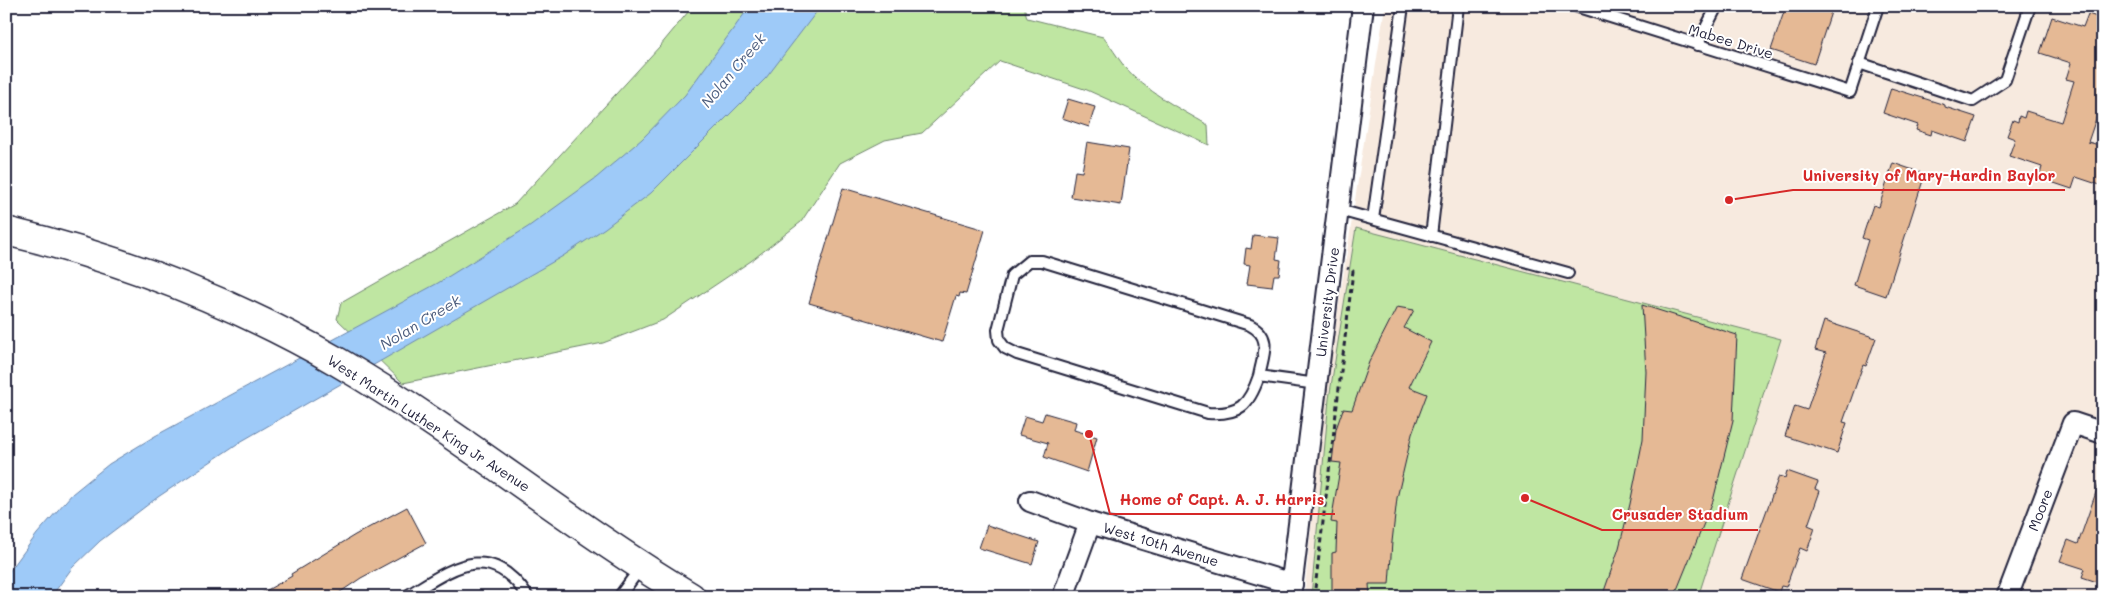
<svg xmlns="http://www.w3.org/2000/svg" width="2109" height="603" font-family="Mali,sans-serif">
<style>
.built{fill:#f7eadf}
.green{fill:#bfe6a2;stroke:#70846e}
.water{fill:#9ecaf8;stroke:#6c87ac}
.building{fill:#e5b995;stroke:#22223b}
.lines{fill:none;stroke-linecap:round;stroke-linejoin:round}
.lane-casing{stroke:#22223b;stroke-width:14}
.street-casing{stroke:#22223b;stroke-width:24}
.secondary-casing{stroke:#22223b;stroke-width:31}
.path{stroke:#22223b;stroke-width:3;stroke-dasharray:5 4;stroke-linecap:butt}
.lane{stroke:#fff;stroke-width:10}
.street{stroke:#fff;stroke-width:20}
.secondary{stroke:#fff;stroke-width:28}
.labels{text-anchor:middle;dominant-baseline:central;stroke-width:4;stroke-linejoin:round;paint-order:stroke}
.street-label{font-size:14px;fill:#22223b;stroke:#fff}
.water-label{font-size:15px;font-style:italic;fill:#4d5d7d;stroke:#fff}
.leader{fill:none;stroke:#d62828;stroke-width:2}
.callout-dot{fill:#d62828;stroke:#fff;stroke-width:2}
.callout-label{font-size:15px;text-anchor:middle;font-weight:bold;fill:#d62828;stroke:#fff;stroke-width:4;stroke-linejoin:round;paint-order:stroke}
</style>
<rect width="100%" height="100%" fill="#fff"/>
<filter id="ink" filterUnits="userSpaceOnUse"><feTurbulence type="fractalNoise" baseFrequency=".02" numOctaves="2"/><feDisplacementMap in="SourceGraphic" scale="10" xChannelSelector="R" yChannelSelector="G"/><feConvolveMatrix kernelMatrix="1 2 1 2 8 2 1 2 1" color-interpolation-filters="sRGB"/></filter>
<g filter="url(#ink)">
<path class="built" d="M1385,6H2103V597H1304L1325,394Z"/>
<g class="green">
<path d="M693,6H1024L1027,18L1103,37C1111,46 1117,57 1124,66C1147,92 1178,108 1208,125L1209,145L1087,90L1000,61L922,133L885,140L840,163L801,222L751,261L663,320L603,343L403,383L337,319L341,303L515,204L660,46Z"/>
<path d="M1356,228L1781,339L1698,597H1311L1329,399Z"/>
</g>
<path class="water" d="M750,6H821L766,78L651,193L605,228L563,256L240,442L158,497L100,541L72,568L51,597H6V576L37,534L72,494L109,464L155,436L438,283L528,227L596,178L642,139L685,95Z"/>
<g class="building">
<path d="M1786,6H1833L1814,64L1771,50Z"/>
<path d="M2088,14L2103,19V98L2088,142L2103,146V186L2076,177L2072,189L2039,178L2042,167L2009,156L2015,139L2007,136L2013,120L2018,122L2019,116L2024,118L2026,111L2061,122L2074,81L2066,79L2071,63L2040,53L2052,17L2083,27Z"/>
<path d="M1891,88L1945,105V107L1976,117L1967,142L1932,130L1931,135L1916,130L1918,125L1883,113Z"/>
<path d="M1068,99L1095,107L1089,127L1062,118Z"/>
<path d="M1087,142L1129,149L1121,205L1071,197L1075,171L1082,172Z"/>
<path d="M1893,163L1925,174L1886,296L1854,285L1868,240L1862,238L1873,205L1879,207Z"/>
<path d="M843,188L985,230L966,294L960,293L959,297L956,296L942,342L809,303Z"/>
<path d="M1253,235L1279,238L1276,259L1281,260L1279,275H1274L1272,287L1247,284L1250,265L1244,264L1246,248L1251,249Z"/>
<path d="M1642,305L1737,335L1733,420L1713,501L1674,597H1602L1619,548L1630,504L1643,439L1646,372Z"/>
<path d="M1397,307L1414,310L1404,328L1431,342L1409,387L1427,394L1412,434L1397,498L1392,542L1389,584H1369L1370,597H1332V553L1336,552L1337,523L1331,522L1341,463L1332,462L1336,429L1343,409L1352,410L1369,362Z"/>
<path d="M1824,321L1876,338L1866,366L1863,365L1843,422L1847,423L1837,453L1785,436L1795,406L1807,410L1826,353L1815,350Z"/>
<path d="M1045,413L1076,422L1074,430L1097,437L1087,472L1044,457L1048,443L1019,435L1025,416L1042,421Z"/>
<path d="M1787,471L1818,482L1815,489L1820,491L1808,525L1815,528L1807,551L1800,548L1786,587L1781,586L1779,592L1742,579L1779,476L1785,478Z"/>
<path d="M2101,478H2103V584L2082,577L2085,569L2060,561L2068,540L2078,544Z"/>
<path d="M407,507L426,543L361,578L333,597H255L292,576L291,574L355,535Z"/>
<path d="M987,525L1039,542L1032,564L979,548Z"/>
</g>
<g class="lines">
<defs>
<g id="lane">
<path d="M1575,6L1850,92L1878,6"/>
<path d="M1697,45L1717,6"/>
<path d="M1859,63L1973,101L2005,80L2030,6"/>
<path d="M1339,210L1568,273"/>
<path d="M1373,219L1403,6"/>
<path d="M1431,236L1458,6"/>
<path d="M1259,376C1249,405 1240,415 1208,413L1017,354L1005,348L999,340L998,330L1012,275L1029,261H1042L1250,325C1273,337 1263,354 1259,376L1317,384"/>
<path d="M405,597C452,569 489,538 528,597"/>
<path d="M619,597L641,567"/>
</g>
<g id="street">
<path d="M1030,501L1090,523L1292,584"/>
<path d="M1063,597L1090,523"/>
<path d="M1290,597L1363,6"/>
<path d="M2007,597L2073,423L2103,433"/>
</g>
<path id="secondary" d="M6,231C123,259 234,302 338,362C460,433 570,525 691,597"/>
</defs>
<use href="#lane" class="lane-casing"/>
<use href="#street" class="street-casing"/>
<use href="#secondary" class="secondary-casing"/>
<path class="path" d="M1314,597L1353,271L1347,268"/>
<use href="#lane" class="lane"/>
<use href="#street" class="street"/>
<use href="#secondary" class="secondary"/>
</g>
</g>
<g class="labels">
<g class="street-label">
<text transform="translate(1731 41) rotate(17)">Mabee Drive</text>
<text transform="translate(1327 302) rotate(-83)">University Drive</text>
<text transform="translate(429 423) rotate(33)">West Martin Luther King Jr Avenue</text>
<text transform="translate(2040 510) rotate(-69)">Moore</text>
<text transform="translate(1161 544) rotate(17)">West 10th Avenue</text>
</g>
<g class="water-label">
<text transform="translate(733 70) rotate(-50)">Nolan Creek</text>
<text transform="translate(420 322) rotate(-31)">Nolan Creek</text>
</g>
</g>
<path class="leader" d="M1729 200L1793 190H2065M1089 434L1110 514H1335M1525 498L1602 530H1758"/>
<g class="callout-dot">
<circle cx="1729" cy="200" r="5"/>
<circle cx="1089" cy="434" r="5"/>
<circle cx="1525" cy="498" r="5"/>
</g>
<g class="callout-label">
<text x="1929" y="181">University of Mary-Hardin Baylor</text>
<text x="1222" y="505">Home of Capt. A. J. Harris</text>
<text x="1680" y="520">Crusader Stadium</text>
</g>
<rect width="2109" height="603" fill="none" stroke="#fff" stroke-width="25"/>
<rect x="12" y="12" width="2084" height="578" fill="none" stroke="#22223b" stroke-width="2" filter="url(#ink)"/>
</svg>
